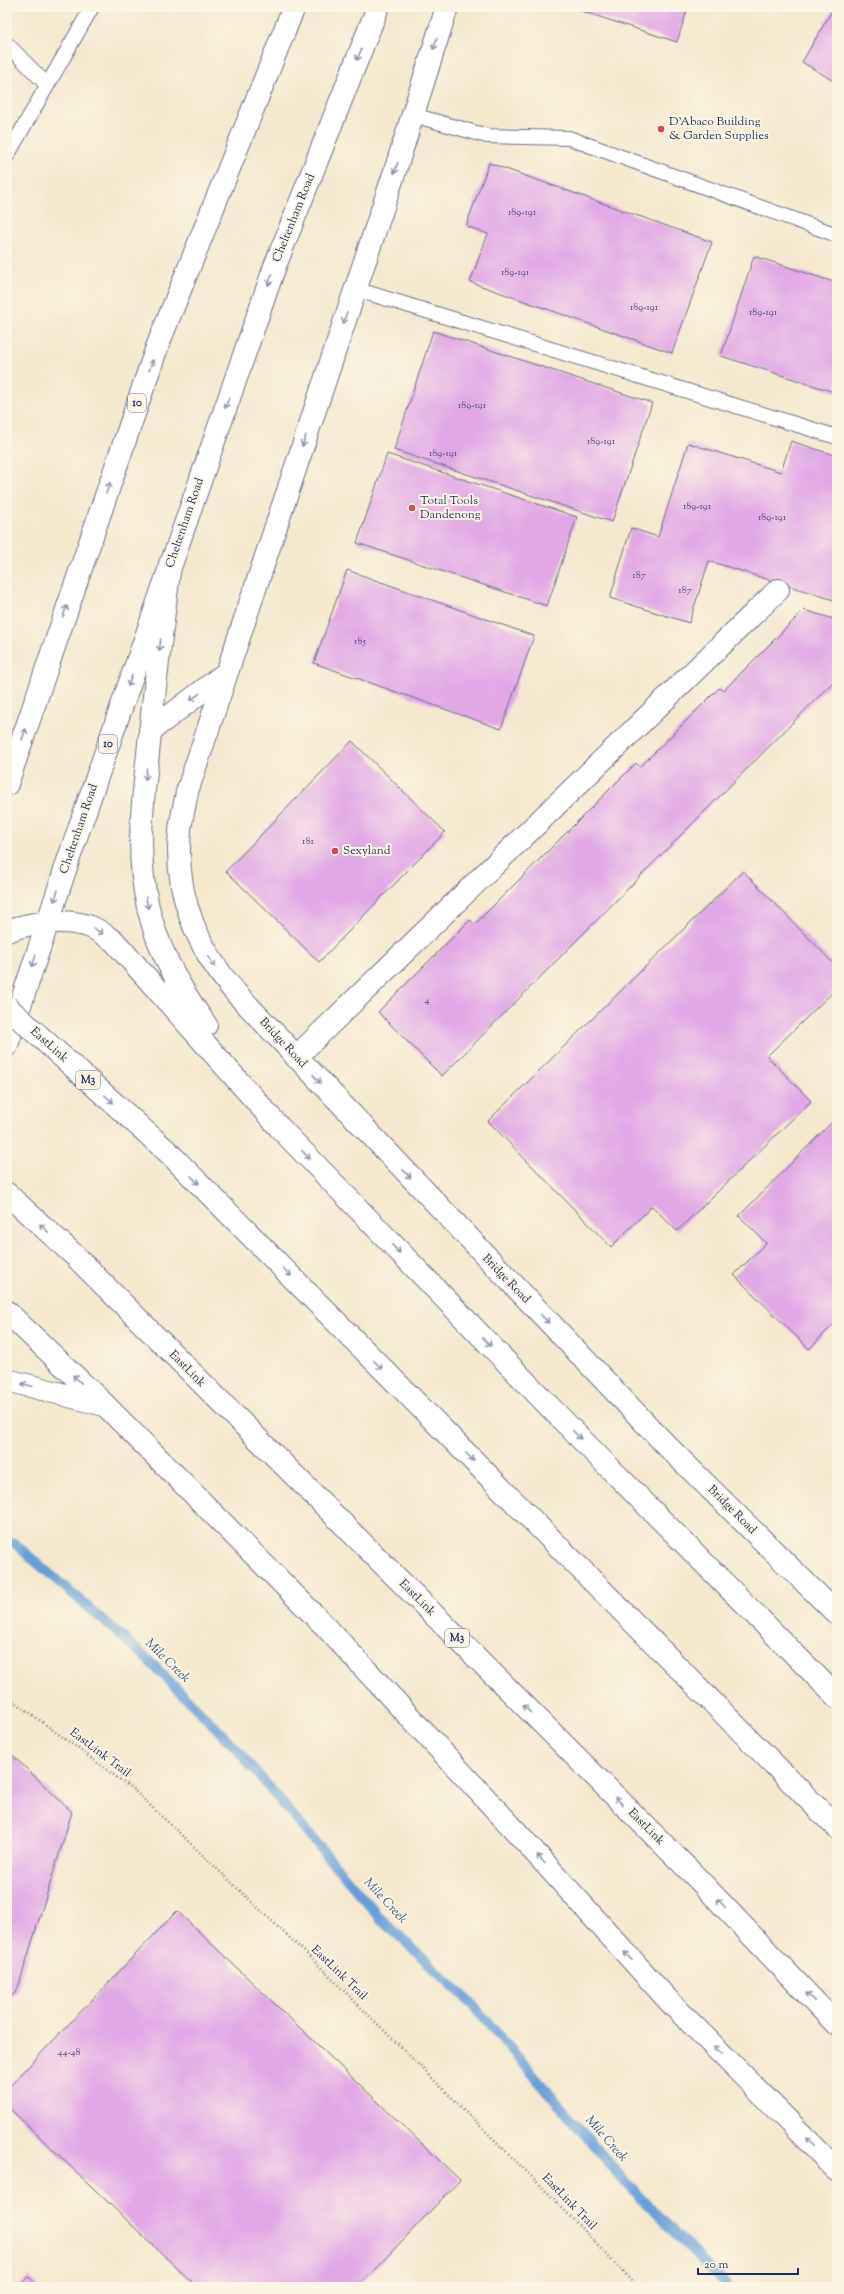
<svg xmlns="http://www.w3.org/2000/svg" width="844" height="2294" font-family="'Sorts Mill Goudy',serif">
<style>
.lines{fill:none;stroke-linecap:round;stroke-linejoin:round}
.stream{stroke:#689ed5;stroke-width:10}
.building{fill:#e0a9e5}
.service-casing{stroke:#677086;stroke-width:16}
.minor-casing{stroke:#677086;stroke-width:24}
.primary-casing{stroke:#677086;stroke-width:24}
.motorway-casing{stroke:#677086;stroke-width:24}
.path{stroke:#677086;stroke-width:2.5;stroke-dasharray:1 3;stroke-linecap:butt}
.service{stroke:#fff;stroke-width:14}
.minor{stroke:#fff;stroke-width:22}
.primary{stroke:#fff;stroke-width:22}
.motorway{stroke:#fff;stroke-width:22}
.motorway-bridge-casing{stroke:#677086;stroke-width:24;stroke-linecap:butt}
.motorway-bridge{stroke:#fff;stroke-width:22}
.oneway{stroke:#8d97ae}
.poi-dot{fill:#d1495b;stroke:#fcf5e5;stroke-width:1.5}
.labels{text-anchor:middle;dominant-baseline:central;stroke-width:4;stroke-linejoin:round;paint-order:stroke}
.number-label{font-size:10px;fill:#4c4e80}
.shield{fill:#fcf5e5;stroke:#5e6a86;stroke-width:1}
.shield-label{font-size:11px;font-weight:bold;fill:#1b2f5e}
.poi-label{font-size:12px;fill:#1b2f5e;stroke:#fcf5e5;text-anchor:start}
.street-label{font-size:12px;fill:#1b2f5e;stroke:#fcf5e5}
.water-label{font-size:13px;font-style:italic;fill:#365688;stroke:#fcf5e5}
</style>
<rect width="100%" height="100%" fill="#fcf5e5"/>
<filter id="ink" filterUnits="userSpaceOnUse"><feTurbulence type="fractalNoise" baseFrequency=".025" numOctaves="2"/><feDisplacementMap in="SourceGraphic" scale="8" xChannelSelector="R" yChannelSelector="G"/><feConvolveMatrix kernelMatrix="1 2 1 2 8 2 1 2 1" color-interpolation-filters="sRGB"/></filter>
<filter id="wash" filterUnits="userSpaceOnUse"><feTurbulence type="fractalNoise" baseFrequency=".012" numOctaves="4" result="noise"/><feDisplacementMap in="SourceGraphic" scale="16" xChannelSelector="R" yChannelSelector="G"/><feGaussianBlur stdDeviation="0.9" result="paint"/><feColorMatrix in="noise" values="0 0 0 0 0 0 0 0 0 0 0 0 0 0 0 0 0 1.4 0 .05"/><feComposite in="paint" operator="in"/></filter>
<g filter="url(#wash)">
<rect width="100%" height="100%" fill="#f4e8cf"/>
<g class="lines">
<path class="stream" d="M14,1543L142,1654L233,1745L379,1917L472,2004L629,2186L728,2287"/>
</g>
<g id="blocks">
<g class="building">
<path d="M569,7H688L677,42Z"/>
<path d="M834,7H837V83L802,62Z"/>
<path d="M489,163L712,242L672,353L470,282L488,234L466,226Z"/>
<path d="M754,256L837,283V393L721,356Z"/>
<path d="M433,331L652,403L612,522L394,450Z"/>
<path d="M791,441L837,456V601L709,561L689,623L610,598L631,528L658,537L688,443L781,472Z"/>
<path d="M387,454L577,517L547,606L357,543Z"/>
<path d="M347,570L534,636L501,729L314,663Z"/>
<path d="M804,610L837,620V678L442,1076L378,1012L470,920L475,924L636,763L640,767L719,688L723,691Z"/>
<path d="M352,741L445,832L319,962L226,871Z"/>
<path d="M743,871L837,967V988L767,1056L811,1101L677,1231L652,1206L611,1247L488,1121Z"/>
<path d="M837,1117V1321L809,1349L734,1275L766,1243L739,1216Z"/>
<path d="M7,1750L72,1812L17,1991L7,2001Z"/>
<path d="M177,1911L460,2180L358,2287H197L7,2106V2089Z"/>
<path d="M29,2277L39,2287H18Z"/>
</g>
</g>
</g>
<g filter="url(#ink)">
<use href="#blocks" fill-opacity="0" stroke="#677086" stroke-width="1"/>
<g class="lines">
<defs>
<g id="service">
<path d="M7,44L47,85"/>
<path d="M413,115L487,136L569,138L837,235"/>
<path d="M7,156L92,7"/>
<path d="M355,289L837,437"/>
</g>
<g id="minor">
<path d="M447,7L395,171L187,792C185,805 181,818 180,831C174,892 196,947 236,993L666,1445L837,1614"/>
<path d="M150,731L226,673"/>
<path d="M296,1057L778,590"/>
</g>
<g id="primary">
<path d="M7,784L157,347L294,7"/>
<path d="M7,1045L73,846L275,266L378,7"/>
</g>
<g id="motorway">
<path d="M170,564C162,627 154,690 148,754C142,805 136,856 148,907C158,951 180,989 206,1025"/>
<path d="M7,931C31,922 69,918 93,928C100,931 107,937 114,941L279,1127L579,1437L837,1697"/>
<path d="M168,1152L837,1828"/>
<path d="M7,1194L73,1254L697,1878L837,2025"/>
<path d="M7,1312L105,1405L325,1626L512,1827L669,2001L837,2170"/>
<path d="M7,1380L104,1405"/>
</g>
</defs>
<use href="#service" class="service-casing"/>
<use href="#minor" class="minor-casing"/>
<use href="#primary" class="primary-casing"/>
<use href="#motorway" class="motorway-casing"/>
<path class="path" d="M7,1696L134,1790L313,1960L550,2195L637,2287"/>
<use href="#service" class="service"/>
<use href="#minor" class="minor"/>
<use href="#primary" class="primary"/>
<use href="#motorway" class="motorway"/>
<defs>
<path id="motorway-bridge" d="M7,1007L168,1152"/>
</defs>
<use href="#motorway-bridge" class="motorway-bridge-casing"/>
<use href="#motorway-bridge" class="motorway-bridge"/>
</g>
<defs><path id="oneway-shaft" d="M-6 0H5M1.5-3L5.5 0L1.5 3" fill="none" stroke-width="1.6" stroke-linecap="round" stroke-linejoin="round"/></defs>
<g class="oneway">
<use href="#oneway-shaft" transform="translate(435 44) rotate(108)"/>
<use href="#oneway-shaft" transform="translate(359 55) rotate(112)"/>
<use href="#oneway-shaft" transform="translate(396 168) rotate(108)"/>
<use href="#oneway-shaft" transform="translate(270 280) rotate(109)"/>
<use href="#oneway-shaft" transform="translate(345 318) rotate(109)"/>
<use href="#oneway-shaft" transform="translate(151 365) rotate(-71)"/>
<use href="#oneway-shaft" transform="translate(227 403) rotate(109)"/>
<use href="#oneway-shaft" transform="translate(304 441) rotate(109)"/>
<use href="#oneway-shaft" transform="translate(108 488) rotate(-71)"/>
<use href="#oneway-shaft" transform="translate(65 611) rotate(-71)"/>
<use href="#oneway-shaft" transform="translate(160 645) rotate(97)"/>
<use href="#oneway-shaft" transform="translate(130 681) rotate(109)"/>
<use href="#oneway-shaft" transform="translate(195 697) rotate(143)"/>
<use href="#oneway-shaft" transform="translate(24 734) rotate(-71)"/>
<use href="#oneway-shaft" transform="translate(146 774) rotate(96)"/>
<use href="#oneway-shaft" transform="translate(56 896) rotate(109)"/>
<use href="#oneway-shaft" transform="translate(147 903) rotate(79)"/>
<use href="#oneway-shaft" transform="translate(98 931) rotate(30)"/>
<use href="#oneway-shaft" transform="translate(34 961) rotate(108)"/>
<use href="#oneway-shaft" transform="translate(212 962) rotate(57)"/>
<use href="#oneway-shaft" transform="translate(317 1079) rotate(47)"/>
<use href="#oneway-shaft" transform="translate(109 1099) rotate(42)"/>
<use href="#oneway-shaft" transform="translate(306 1155) rotate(46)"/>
<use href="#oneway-shaft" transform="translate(407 1174) rotate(47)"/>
<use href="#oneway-shaft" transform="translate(195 1180) rotate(45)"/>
<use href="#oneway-shaft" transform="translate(44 1228) rotate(-137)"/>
<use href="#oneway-shaft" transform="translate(396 1249) rotate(46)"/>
<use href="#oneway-shaft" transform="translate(287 1272) rotate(45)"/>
<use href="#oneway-shaft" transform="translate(545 1319) rotate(46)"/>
<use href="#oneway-shaft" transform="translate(487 1342) rotate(46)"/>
<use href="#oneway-shaft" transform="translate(378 1365) rotate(45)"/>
<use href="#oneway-shaft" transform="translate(77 1379) rotate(-137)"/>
<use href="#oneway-shaft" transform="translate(27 1385) rotate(-166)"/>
<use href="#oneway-shaft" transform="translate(577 1435) rotate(46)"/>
<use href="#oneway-shaft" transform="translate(470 1457) rotate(45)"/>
<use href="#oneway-shaft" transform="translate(527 1709) rotate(-135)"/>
<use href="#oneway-shaft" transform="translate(619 1801) rotate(-135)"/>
<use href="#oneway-shaft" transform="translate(541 1859) rotate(-132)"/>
<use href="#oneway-shaft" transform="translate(721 1903) rotate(-134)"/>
<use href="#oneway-shaft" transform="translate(628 1956) rotate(-132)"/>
<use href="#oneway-shaft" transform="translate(810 1997) rotate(-134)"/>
<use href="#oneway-shaft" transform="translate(718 2050) rotate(-135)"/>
<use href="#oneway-shaft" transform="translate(810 2142) rotate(-135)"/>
</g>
</g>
<g class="poi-dot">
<circle cx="661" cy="129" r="4"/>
<circle cx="412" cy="508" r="4"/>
<circle cx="335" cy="851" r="4"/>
</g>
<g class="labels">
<g class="number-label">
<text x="522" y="212">189-191</text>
<text x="515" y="272">189-191</text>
<text x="644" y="307">189-191</text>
<text x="763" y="312">189-191</text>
<text x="472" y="405">189-191</text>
<text x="601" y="441">189-191</text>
<text x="443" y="453">189-191</text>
<text x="697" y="506">189-191</text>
<text x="772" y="517">189-191</text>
<text x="639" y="575">187</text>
<text x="685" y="590">187</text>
<text x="360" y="641">185</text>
<text x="308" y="841">181</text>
<text x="427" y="1000">4</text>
<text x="69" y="2052">44-48</text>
</g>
<g class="shield">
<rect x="128" y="394" width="18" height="18" rx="3"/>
<rect x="99" y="735" width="18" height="18" rx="3"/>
<rect x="76" y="1071" width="24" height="18" rx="3"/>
<rect x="445" y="1629" width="24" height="18" rx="3"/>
</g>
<g class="shield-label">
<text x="137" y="403">10</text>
<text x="108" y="744">10</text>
<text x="88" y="1080">M3</text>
<text x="457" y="1638">M3</text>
</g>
<g class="poi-label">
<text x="669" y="122">D'Abaco Building<tspan x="669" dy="14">&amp; Garden Supplies</tspan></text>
<text x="420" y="501">Total Tools<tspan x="420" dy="14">Dandenong</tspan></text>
<text x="343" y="851">Sexyland</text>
</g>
<g class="street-label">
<text transform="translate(294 218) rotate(-68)">Cheltenham Road</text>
<text transform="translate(185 523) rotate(-71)">Cheltenham Road</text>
<text transform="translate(79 829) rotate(-71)">Cheltenham Road</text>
<text transform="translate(283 1043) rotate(47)">Bridge Road</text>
<text transform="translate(49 1045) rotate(42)">EastLink</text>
<text transform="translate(506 1279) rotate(46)">Bridge Road</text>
<text transform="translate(187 1369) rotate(45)">EastLink</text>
<text transform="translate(732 1510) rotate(45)">Bridge Road</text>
<text transform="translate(417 1598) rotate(45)">EastLink</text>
<text transform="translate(100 1753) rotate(37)">EastLink Trail</text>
<text transform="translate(646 1827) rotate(45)">EastLink</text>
<text transform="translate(339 1973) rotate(44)">EastLink Trail</text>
<text transform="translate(569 2202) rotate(46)">EastLink Trail</text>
</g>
<g class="water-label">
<text transform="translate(167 1661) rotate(44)">Mile Creek</text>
<text transform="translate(385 1901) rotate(47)">Mile Creek</text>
<text transform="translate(606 2139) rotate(49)">Mile Creek</text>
</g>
</g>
<rect width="844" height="2294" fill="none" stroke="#fcf5e5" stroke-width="24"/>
<path d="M698 2268v6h100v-6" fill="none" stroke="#1b2f5e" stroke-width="2"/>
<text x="704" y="2268" font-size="12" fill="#1b2f5e" stroke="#fcf5e5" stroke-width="3" paint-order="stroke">20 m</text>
</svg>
